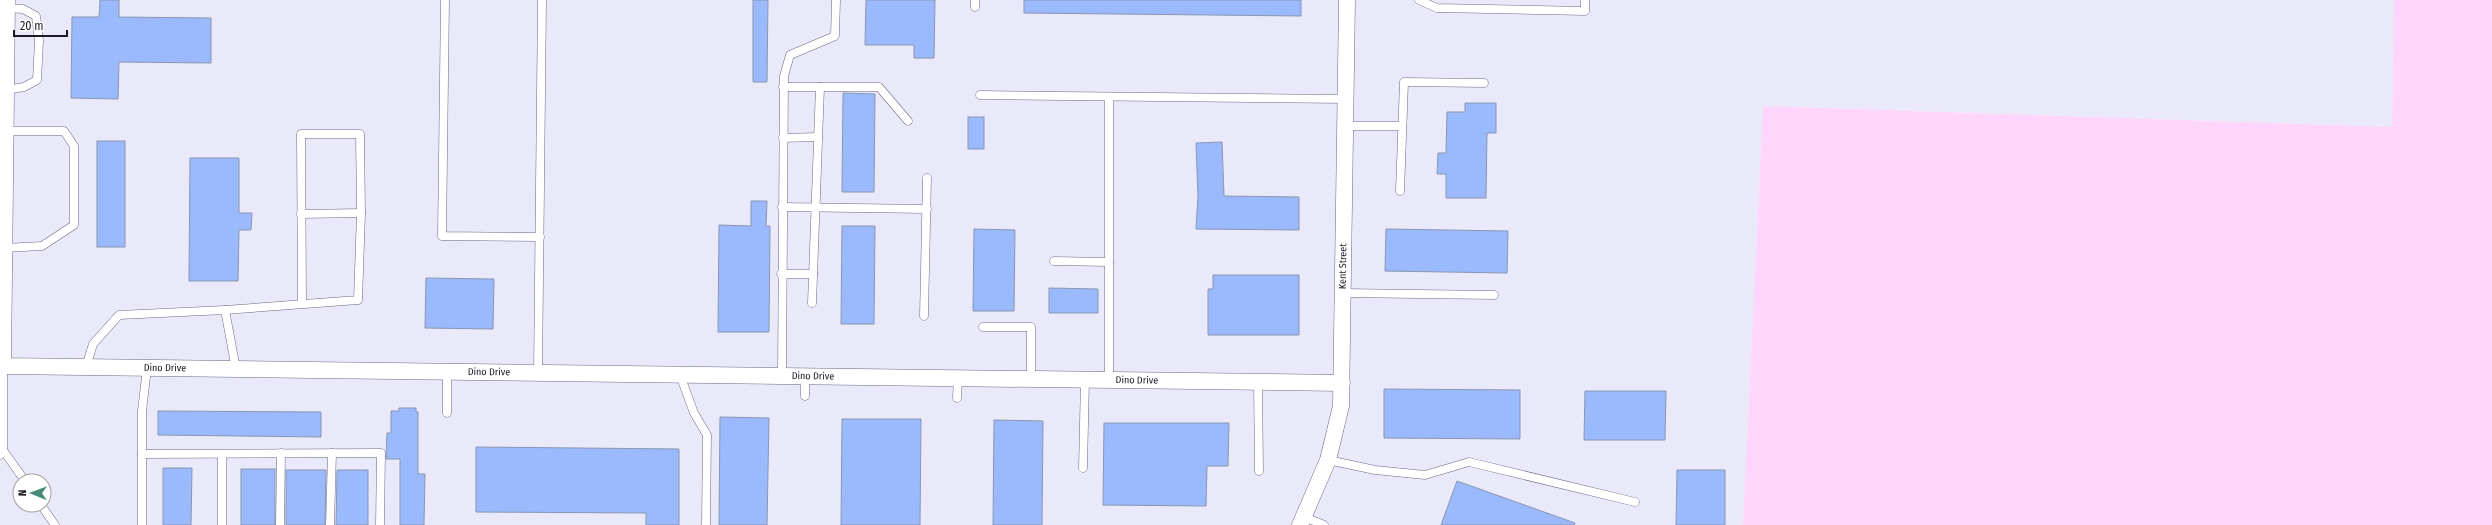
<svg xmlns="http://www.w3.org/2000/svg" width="2492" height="525" font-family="'Fira Sans Condensed',sans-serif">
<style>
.built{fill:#e9e9f9;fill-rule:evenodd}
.green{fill:#ffd6fb}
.building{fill:#9abafd;stroke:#8996b1}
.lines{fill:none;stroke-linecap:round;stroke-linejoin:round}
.lane-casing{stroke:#6a6985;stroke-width:9}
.street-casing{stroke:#6a6985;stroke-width:17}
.lane{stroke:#fff;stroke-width:8}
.street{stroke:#fff;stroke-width:16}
.labels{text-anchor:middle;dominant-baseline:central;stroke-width:3.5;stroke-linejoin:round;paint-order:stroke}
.street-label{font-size:10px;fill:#1a1924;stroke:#fff}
</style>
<rect width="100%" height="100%" fill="#f5f5fc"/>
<path class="built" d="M0,0H2394L2392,127L1763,106L1743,525H0ZM20,481H44V505H20Z"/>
<path class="green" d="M2394,0H2492V525H1743L1763,106L2392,127Z"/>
<g class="building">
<path d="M100,0H119V17L211,18V63L119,62L118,99L71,98L72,17H99Z"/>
<path d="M753,0H768L767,82H753Z"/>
<path d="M866,0H935L934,58H914V45H865Z"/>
<path d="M1024,0H1301V16L1024,13Z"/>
<path d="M843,93L875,94L874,192H842Z"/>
<path d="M1465,103H1496V133H1487L1486,198H1446V174H1437L1438,153H1446L1447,112H1465Z"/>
<rect x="968" y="117" width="16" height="32"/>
<rect x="97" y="141" width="28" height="106"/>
<path d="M1222,142L1224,196L1299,197V230L1196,229L1198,196L1196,143Z"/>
<path d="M190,158H239V213H252L251,230H239L238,281H189Z"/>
<path d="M751,201H767L766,226H770L769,332H718L719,225L751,226Z"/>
<path d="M842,226H875L874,324H841Z"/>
<path d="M974,229L1015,230L1014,311H973Z"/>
<path d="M1386,229L1508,231L1507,273L1385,271Z"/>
<path d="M1213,275H1299V335H1208V289H1213Z"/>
<path d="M426,278L494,279L493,329L425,328Z"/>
<path d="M1049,288L1098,289V313H1049Z"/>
<path d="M1384,389L1520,390V439L1384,438Z"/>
<path d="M1585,391H1666L1665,440H1584Z"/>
<path d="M399,408H416V412H418V474H425L424,525H400V459H386L387,433H391V411H399Z"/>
<path d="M158,411L321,412V437L158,435Z"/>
<path d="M720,417L769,418L767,525H719Z"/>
<path d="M842,419H921L920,525H841Z"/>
<path d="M994,420L1043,421L1042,525H993Z"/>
<path d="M1104,423H1229L1228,466H1207L1206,506L1103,505Z"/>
<path d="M476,447L679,449V525H646V513L476,512Z"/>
<path d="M163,468H192L191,525H163Z"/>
<rect x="241" y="469" width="34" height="56"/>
<path d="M286,470H326L325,525H286Z"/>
<path d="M337,470H368V525H336Z"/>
<path d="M1677,470H1725V525H1676Z"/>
<path d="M1457,481L1575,523L1574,525H1441Z"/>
</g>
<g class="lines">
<defs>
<g id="lane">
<path d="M445,0L442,236L540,237"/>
<path d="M1419,0L1437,8L1585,11V0"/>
<path d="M975,7V0"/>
<path d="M783,87H820L812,303"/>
<path d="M820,87H879L908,121"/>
<path d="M6,90L24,87L37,80L39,41L36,16L23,9L6,8"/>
<path d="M980,95L1346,99"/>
<path d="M1345,126H1402"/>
<path d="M783,138L818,137"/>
<path d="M1400,191L1404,82L1484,83"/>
<path d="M782,207L927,209"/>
<path d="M301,214L361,213"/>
<path d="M4,248L42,246L74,225V146L64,131H5"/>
<path d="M1054,261L1109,262"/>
<path d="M781,274H813"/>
<path d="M1343,293L1494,295"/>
<path d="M225,310L358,300L361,213L360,134H301L302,303"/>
<path d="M924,316L927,178"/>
<path d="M983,327H1031V379"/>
<path d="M86,367L93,344L119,315L225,310L236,369"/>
<path d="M447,372V413"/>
<path d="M538,373L542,0"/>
<path d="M680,375L694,413L707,435L706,525"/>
<path d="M782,376L784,76L790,55L835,36L836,0"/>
<path d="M1109,380V98"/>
<path d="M1258,382L1259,471"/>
<path d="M805,396V376"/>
<path d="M957,398L958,379"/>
<path d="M3,450L25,481"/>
<path d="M142,454L381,453L380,525"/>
<path d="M0,455L3,450V366"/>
<path d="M1328,460L1375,470L1425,475L1469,462L1635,502"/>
<path d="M1083,468L1085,379"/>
<path d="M41,505L55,525"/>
<path d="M1304,517L1324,525"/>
<path d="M142,525V411L147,368"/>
<path d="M222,525V454"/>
<path d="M280,525L281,453"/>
<path d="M330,525L332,453"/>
</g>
<g id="street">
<path id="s1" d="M7,0L3,366L1342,383"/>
<path id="s2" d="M1300,525L1328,460L1341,406L1347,0"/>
</g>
</defs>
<use href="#lane" class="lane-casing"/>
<use href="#street" class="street-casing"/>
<use href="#lane" class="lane"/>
<use href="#street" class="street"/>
</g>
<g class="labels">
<g class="street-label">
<text stroke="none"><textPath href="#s2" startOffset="266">Kent Street</textPath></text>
<text stroke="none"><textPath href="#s1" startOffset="528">Dino Drive</textPath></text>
<text stroke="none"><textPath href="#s1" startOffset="852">Dino Drive</textPath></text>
<text stroke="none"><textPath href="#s1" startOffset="1176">Dino Drive</textPath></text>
<text stroke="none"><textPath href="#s1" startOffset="1500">Dino Drive</textPath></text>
</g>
</g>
<g transform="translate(32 493) rotate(271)"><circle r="19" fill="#ffffff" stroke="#a3a3a7"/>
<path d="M0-3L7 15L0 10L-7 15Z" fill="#47897b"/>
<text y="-6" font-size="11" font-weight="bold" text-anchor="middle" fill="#1a1924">N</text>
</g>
<path d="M14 30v6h53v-6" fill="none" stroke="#1a1924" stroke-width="2"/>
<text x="20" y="30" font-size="12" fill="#1a1924" stroke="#ffffff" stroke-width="3" paint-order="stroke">20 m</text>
</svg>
